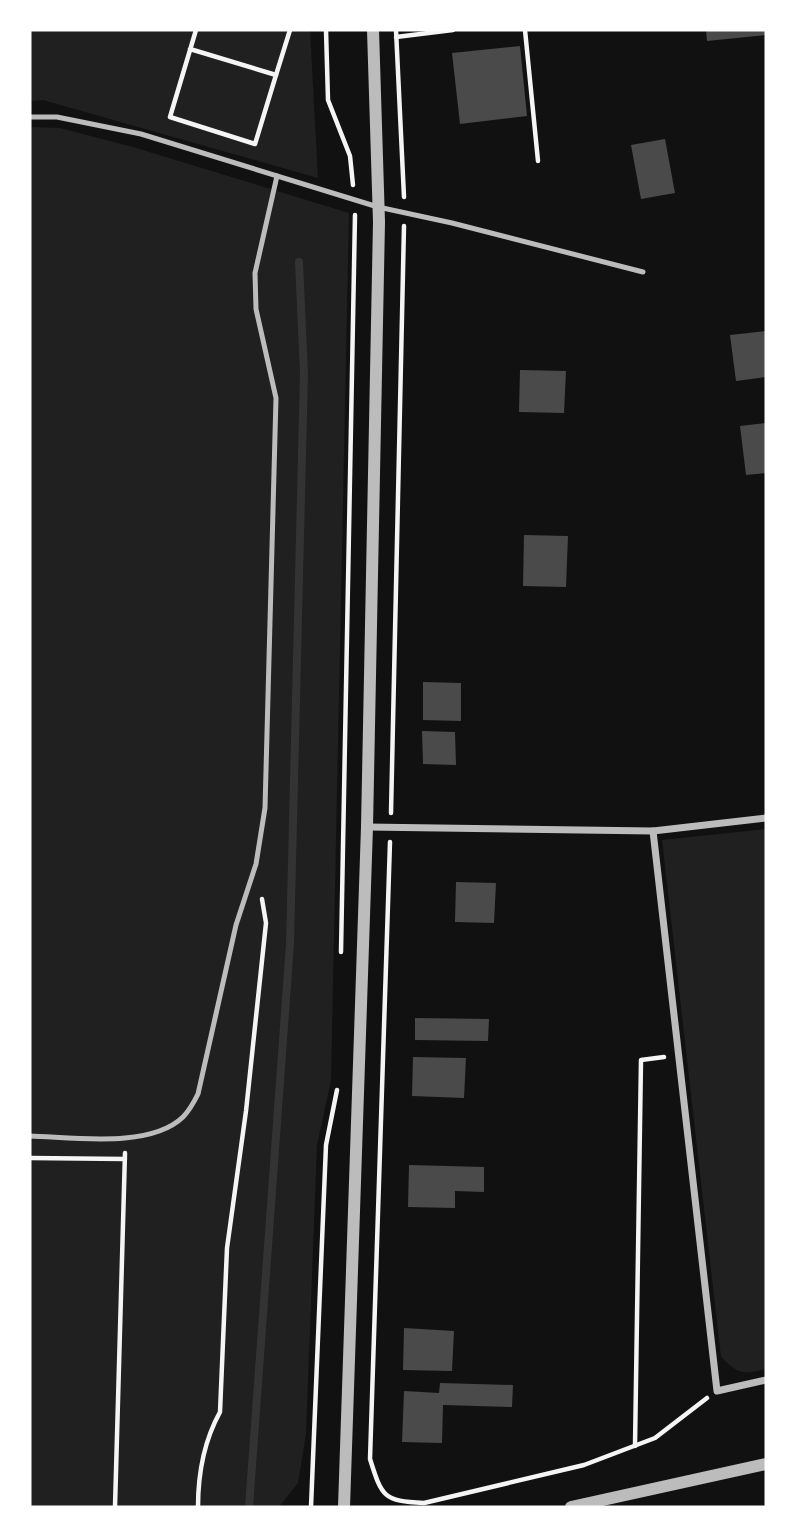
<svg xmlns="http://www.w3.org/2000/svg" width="796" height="1537" font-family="'Golos Text',sans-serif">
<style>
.green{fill:#202020}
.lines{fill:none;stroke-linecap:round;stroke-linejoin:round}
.stream{stroke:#333;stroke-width:8}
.building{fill:#4a4a4a}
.path{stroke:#f5f5f5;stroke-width:4.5}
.service{stroke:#bcbcbc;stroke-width:5}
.minor{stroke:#bcbcbc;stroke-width:7}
.tertiary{stroke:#bcbcbc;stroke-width:12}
</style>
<rect width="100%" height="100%" fill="#111"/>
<g class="green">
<path d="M30,30H310L318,178L43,100L30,101Z"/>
<path d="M30,127L60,128L133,147L349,213L331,1081L317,1145L306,1434L298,1483L279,1507H30Z"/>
<path d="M766,829V1369C743,1375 738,1374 721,1357L662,840Z"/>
</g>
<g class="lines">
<path class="stream" d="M249,1507L290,944L304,373L299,262"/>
</g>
<g class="building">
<path d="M706,30H766V35L707,41Z"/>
<path d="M520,46L527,116L460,124L452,53Z"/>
<path d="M665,139L675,193L641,199L631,145Z"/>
<path d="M766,331V377L736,381L730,335Z"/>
<path d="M520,370L566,371L564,413L519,412Z"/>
<path d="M766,423V473L746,475L740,426Z"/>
<path d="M524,535L568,536L566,587L523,586Z"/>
<path d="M423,682L461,683V721L423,720Z"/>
<path d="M422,731L455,732L456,765L423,764Z"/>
<path d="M456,882L496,883L494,923L455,922Z"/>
<path d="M415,1018L489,1019L488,1041L415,1040Z"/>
<path d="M413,1057L466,1058L464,1098L412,1096Z"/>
<path d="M409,1165L484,1167V1192L455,1191V1208L408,1207Z"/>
<path d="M404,1328L454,1331L452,1371L403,1370Z"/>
<path d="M440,1383L513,1385L512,1407L443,1405L442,1443L402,1442L404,1391L439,1393Z"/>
</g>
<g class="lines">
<g class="path">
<path d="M326,30L328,100L350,156L353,185"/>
<path d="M396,30L404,197"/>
<path d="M525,30L538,161"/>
<path d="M396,37L453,30"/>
<path d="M190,49L276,75L255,144L170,117L196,30"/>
<path d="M276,75L290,30"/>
<path d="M391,813L404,226"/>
<path d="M390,842L370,1459C382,1497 383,1501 424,1503L584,1465L655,1438L707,1398"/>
<path d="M341,952L355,215"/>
<path d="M30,1158L125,1159"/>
<path d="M635,1446L641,1060L664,1057"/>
<path d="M115,1507L125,1153"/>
<path d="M198,1507C198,1474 204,1441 220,1412L227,1248L246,1111L266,923L262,899"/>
<path d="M311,1507L326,1145L337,1090"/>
</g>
<g class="service">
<path d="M30,117H57L141,134L378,207L452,223L643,272"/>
<path d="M30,1136C72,1137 150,1149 183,1117C189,1111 194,1102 198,1094L236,925L256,864L265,808L276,398L256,309L255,273L277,176"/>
</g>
<g class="minor">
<path d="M367,827L653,831L766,818"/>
<path d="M653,831L717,1391L766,1380"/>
</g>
<g class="tertiary">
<path d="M344,1507L367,827L379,222L373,30"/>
<path d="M571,1507L766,1464"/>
</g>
</g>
<rect width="796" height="1537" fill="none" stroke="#ffffff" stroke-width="63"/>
</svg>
